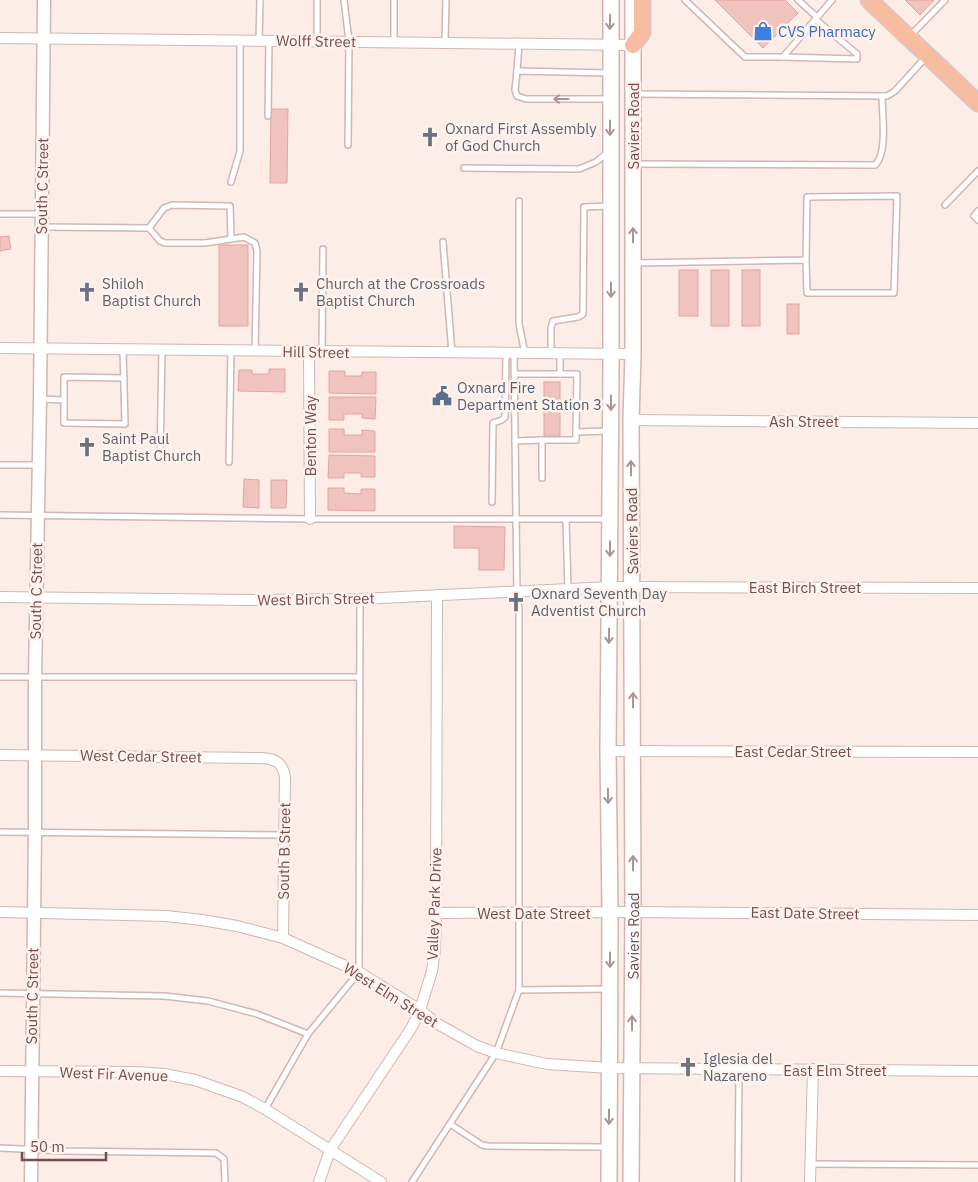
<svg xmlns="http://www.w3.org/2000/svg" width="978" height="1182" font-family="'IBM Plex Sans',sans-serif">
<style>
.building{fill:#f1c3bf;stroke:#e3a4a0}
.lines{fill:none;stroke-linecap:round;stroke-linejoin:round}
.service-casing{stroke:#d2b6b2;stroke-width:8}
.minor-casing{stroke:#d2b6b2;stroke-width:12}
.tertiary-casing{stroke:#d2b6b2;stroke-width:15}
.secondary-casing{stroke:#d5b4af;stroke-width:18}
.primary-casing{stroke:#d6cac9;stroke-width:19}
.service{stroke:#fff;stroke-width:5}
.minor{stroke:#fff;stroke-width:10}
.tertiary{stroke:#fff;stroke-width:12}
.secondary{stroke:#fff;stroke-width:15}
.primary{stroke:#f8bda1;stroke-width:16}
.oneway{stroke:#ac9494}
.labels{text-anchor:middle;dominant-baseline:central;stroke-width:5;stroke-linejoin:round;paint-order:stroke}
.shop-label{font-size:15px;fill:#366cbe;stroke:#fff2ed;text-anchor:start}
.street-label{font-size:15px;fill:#754d4c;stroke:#fff2ed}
.worship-label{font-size:15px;fill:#5b616d;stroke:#fff2ed;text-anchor:start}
.service-label{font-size:15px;fill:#4e5e75;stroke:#fff2ed;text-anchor:start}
</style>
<rect width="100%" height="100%" fill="#fcede7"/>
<g class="building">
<path d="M715,0H785L798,13L763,48Z"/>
<path d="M905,0H934L920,15Z"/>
<path d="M271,109H288L287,183H270Z"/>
<path d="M9,236L11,249L0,251V237Z"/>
<rect x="219" y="245" width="29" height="81"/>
<rect x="679" y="270" width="19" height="46"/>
<rect x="711" y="270" width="18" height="56"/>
<rect x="742" y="270" width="18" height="56"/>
<rect x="787" y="304" width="12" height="30"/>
<path d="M269,369H285V392L238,391L239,370H252V374H269Z"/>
<path d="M329,371H345V376H362V372H376V394L329,393Z"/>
<rect x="544" y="382" width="16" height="54"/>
<path d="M329,397H376L375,419L362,418V414H344V420H329Z"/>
<path d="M329,429H344V435H362V430L375,431V452H329Z"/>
<path d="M329,455L375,456V477H361V473H344V478H328Z"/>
<path d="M244,479L259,480V508L243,507Z"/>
<path d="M271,480H287L286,508H271Z"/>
<path d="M328,488H344V493L361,494V489H375V511L328,510Z"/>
<path d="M454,526L505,527L504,570H479V548H454Z"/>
</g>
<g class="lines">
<defs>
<g id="service">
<path d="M344,0L349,41L348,145"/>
<path d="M394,0V42"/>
<path d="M685,0L745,57H783L832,0"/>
<path d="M798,0L817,17"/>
<path d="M910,36L945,0"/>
<path d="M259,41L260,0"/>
<path d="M317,41V0"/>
<path d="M445,42L446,0"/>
<path d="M783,57L857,59V54L815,19"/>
<path d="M517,71L519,44"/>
<path d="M634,94L887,96L895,91L926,57"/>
<path d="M610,99H526L517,96L515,90L517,71L610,73"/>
<path d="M268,116L269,41"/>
<path d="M636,164L875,165C888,154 882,113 882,96"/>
<path d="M464,168L579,169L596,162L608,152"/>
<path d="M231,182L240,151V40"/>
<path d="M519,201V324L525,354"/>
<path d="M945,205L978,171"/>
<path d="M978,211L974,216L978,220"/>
<path d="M0,214H41"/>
<path d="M42,227L149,228"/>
<path d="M149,228L160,241L165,243H205L244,237L255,243L257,251L255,352"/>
<path d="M149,228L164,208L172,205L230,206L231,238"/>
<path d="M443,242L452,353"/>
<path d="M636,263L806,260L807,197L897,196L894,293H807L806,260"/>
<path d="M322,352L323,249"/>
<path d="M551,353V328L553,321L578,317L583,314L584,207L610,206"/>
<path d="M560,354V374H577L576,432L608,431"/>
<path d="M514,374H560"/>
<path d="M40,399L64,400V423L125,424L123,350"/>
<path d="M64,400V377L124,378"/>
<path d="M515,441L542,440"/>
<path d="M160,459L162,350"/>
<path d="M229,462L231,351"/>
<path d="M0,465H38"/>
<path d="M542,478V440H576V432"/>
<path d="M492,502L493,423L502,420L505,417L506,354"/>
<path d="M0,515L310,519H607"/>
<path d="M566,520L568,589"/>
<path d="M0,677H359"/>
<path d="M0,832L284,835"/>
<path d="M519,990L609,989"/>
<path d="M0,993L164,996L208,1001L257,1014L308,1034"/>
<path d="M265,1109L308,1034L359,972L360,599"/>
<path d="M450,1124L482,1145L488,1146L606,1147"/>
<path d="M0,1148L64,1151L216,1153L224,1159L225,1182"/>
<path d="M811,1164L978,1165"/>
<path d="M412,1182L496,1053L519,990V609L517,592L514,354"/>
<path d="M738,1182L739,1069"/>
</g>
<g id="minor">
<path d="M0,38L633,45"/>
<path d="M0,348L633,354"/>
<path d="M309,352L310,519"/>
<path d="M631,420L978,423"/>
<path d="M0,597L248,600L360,599L610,587L978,588"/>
<path d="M608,751L978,752"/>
<path d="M0,755L263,758C276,759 283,763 285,778L283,938"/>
<path d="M0,912L166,916L202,920L237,926L283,938L359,972L420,1010L436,1023L477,1046L496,1053L547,1064L610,1068L978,1071"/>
<path d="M436,913L633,912L978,915"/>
<path d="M0,1071L136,1072L164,1074L195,1080L243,1097L265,1109L381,1182"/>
<path d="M319,1182L330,1150L412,1027L420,1010L432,971L435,949L436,913L437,595"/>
<path d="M810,1182L813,1069"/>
</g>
<path id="tertiary" d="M31,1182L35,831V677L40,399L44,0"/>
<g id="secondary">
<path d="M609,1182L610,912L608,751L611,367V0"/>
<path id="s1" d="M631,1182L633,912L631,420L633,354V0"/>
</g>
<g id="primary">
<path d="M869,0L978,103"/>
<path d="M633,45L642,33V0"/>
</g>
</defs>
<use href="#service" class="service-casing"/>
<use href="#minor" class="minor-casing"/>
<use href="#tertiary" class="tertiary-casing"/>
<use href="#secondary" class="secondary-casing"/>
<use href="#primary" class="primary-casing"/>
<use href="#service" class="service"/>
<use href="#minor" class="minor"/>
<use href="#tertiary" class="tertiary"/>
<use href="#secondary" class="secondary"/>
<use href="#primary" class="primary"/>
</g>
<defs><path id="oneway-shaft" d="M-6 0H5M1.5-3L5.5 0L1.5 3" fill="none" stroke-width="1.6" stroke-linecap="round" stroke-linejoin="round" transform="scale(1.25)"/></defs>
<g class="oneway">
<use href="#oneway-shaft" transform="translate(610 22) rotate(91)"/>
<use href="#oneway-shaft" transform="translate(561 99) rotate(-180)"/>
<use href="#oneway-shaft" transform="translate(610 128) rotate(90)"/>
<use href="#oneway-shaft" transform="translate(633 235) rotate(-90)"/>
<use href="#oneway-shaft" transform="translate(611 290) rotate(90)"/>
<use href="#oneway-shaft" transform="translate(611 403) rotate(90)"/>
<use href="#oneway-shaft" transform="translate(631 468) rotate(-91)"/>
<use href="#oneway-shaft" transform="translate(610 549) rotate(90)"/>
<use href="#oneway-shaft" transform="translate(609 636) rotate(91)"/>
<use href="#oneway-shaft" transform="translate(633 700) rotate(-90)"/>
<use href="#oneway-shaft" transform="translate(608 796) rotate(89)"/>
<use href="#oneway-shaft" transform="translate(633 863) rotate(-90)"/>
<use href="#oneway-shaft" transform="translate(610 960) rotate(90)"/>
<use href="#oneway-shaft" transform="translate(632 1023) rotate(-90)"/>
<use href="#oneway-shaft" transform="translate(609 1117) rotate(90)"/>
</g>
<defs>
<symbol id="shop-bare" viewBox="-9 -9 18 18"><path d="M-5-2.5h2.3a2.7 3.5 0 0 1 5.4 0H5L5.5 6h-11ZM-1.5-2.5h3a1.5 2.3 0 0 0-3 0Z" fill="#3f7fe0" stroke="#fff2ed" stroke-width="2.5" paint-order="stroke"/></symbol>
<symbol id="church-bare" viewBox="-9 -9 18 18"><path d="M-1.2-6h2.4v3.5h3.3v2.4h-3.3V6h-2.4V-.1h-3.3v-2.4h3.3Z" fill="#6b7280" stroke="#fff2ed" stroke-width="2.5" paint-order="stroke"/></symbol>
<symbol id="civic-bare" viewBox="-9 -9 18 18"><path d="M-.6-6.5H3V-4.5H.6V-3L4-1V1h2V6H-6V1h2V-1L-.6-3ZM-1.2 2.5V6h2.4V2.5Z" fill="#5c6f8a" stroke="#fff2ed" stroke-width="2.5" paint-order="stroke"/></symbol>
</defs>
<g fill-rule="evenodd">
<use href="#shop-bare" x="749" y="17" width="28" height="28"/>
<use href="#church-bare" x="416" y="123" width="28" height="28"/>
<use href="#church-bare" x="73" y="278" width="28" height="28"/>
<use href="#church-bare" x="287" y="278" width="28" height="28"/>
<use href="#civic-bare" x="428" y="382" width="28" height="28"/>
<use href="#church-bare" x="73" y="433" width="28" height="28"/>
<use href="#church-bare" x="502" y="588" width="28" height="28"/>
<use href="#church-bare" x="674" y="1053" width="28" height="28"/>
</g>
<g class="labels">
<g class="shop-label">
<text x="778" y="31">CVS Pharmacy</text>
</g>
<g class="street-label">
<text transform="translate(316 41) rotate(1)">Wolff Street</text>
<text transform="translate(633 126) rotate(-90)">Saviers Road</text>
<text transform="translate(42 186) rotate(-89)">South C Street</text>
<text transform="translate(316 352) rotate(1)">Hill Street</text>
<text x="804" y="421">Ash Street</text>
<text transform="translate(310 436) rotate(-90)">Benton Way</text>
<text transform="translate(632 531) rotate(-91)">Saviers Road</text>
<text x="805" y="587">East Birch Street</text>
<text transform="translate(36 591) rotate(-89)">South C Street</text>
<text transform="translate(316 599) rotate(-1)">West Birch Street</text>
<text x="793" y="751">East Cedar Street</text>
<text transform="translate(141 756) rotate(1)">West Cedar Street</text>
<text transform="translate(284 851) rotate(-89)">South B Street</text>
<text transform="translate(434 904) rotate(-88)">Valley Park Drive</text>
<text x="534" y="913">West Date Street</text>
<text transform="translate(805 913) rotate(1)">East Date Street</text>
<text stroke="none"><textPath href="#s1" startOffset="246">Saviers Road</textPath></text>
<text transform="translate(391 995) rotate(32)">West Elm Street</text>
<text transform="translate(32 996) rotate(-89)">South C Street</text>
<text x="835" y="1070">East Elm Street</text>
<text transform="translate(114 1074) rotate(2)">West Fir Avenue</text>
</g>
<g class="worship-label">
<text x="445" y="128">Oxnard First Assembly<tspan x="445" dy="17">of God Church</tspan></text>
<text x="102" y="283">Shiloh<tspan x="102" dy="17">Baptist Church</tspan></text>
<text x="316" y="283">Church at the Crossroads<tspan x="316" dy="17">Baptist Church</tspan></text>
<text x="102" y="438">Saint Paul<tspan x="102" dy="17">Baptist Church</tspan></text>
<text x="531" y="593">Oxnard Seventh Day<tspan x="531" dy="17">Adventist Church</tspan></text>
<text x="703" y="1058">Iglesia del<tspan x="703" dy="17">Nazareno</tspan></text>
</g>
<g class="service-label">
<text x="457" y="387">Oxnard Fire<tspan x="457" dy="17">Department Station 3</tspan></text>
</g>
</g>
<path d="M22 1152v8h84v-8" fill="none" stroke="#754d4c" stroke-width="2.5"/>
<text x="30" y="1152" font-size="15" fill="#754d4c" stroke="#fff2ed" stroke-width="4" paint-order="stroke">50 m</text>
</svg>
